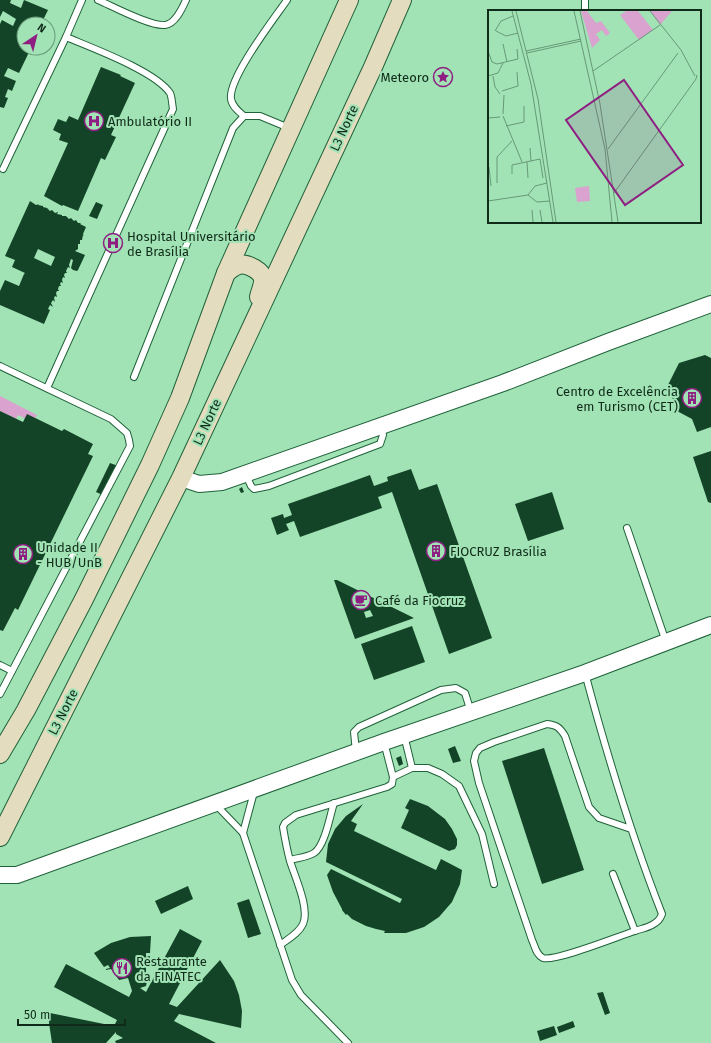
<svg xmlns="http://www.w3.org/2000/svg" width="711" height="1043" font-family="'Fira Sans',sans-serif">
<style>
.green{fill:#d9a2cf}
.building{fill:#134427;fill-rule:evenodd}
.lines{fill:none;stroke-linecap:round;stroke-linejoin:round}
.service-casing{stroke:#20623a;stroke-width:8}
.tertiary-casing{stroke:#20623a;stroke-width:18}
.secondary-casing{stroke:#20623a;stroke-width:20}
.service{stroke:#fff;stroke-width:6}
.tertiary{stroke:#fff;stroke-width:16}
.secondary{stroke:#e4dcbe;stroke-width:18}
.labels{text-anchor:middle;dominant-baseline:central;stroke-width:4;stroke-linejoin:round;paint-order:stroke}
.poi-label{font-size:13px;fill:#102b1a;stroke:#a1e3b5;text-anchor:start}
.street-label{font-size:13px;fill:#102b1a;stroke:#a1e3b5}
.inset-road{fill:none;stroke:#679977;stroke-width:1}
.view{fill:#8e1e81;fill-opacity:0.15;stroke:#8e1e81;stroke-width:2}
.inset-edge{fill:none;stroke:#102b1a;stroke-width:2}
</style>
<rect width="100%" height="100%" fill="#a1e3b5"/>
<path class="green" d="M0,396L37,415L33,422L18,415L16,419L0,411Z"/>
<g class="building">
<path d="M0,0H11L10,3L21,8L24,0L48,10L41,24H24V33L20,41L24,42V48H31L19,73L8,68L4,76L16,81L12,91L8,89L5,97L8,98L4,108L0,107V24L2,20L13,26L16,19L3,11L0,17Z"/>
<path d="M101,67L121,75L120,76L135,83L111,135L116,137L105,160L101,158L78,211L63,205L62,206L44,196L68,143L59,140L61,134L53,130L58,119L66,122L69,116L78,120Z"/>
<path d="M30,201L36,205L39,204L38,205L43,206V207L47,208L50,211L52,210L55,213L58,212L57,214L62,215V216H66L69,219L71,218L74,221L76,220L78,223H81L80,224L86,227L83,234L84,236L83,235L82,240H80V244H78V249L75,251L85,255L78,270L77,271L73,270L71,268L73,260L71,259L69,265L70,268L68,267L66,271L67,273H65L64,275L65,278L63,277L62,280L63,283L61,282L60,284L61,286H59L58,289L59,291H57L56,293L57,297L55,296L54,298L55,302L53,300L51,303L53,307L50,305L48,309L50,310L44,324L0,305V291L5,280L19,286L24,274L25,273L12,267L15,260L5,256ZM38,249L55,257L51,266L34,258Z"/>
<path d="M96,202L103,205L97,219L89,216Z"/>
<path d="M705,355L711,358V427L697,432L692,419L677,411L668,385L679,363Z"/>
<path d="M0,411L23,422L27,414L62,431L64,429L93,444L88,454L93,456L18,610L15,608L3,631L0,630Z"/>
<path d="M711,451V503L708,502L693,457Z"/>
<path d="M110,463L118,466L121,469L107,497L96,492Z"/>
<path d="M411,469L419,490L437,484L492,638L449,654L392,492L378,497L382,508L300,537L294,521L286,524L289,530L277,535L271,518L283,514L284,518L292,515L288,504L348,483L370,475L374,486L388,481L387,477Z"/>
<path d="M242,487L244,492L241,493L239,489Z"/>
<path d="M552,492L564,529L528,541L515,504Z"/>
<path d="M334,580H337L414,618L355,639ZM370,610L373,616L366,618L364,612Z"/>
<path d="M412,626L425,662L374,680L361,644Z"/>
<path d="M455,746L461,761L453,763L448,749Z"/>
<path d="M544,748L584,870L542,884L502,761Z"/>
<path d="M401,756L403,764L399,766L396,758Z"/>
<path d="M410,799L428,806L445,819L452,829L457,839V845L455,849L449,851L401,828L409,810L405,808Z"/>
<path d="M363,804L351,821L357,824L354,831L436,870L441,859L462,870L460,884L452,902L439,917L424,927L406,933H384L385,931L376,929L366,926L352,919L347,914L346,915L342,910V909L333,892L327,875L331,869L400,903L402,899L326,862L328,844L335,829L346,816Z"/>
<path d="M188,886L193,899L161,914L155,901Z"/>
<path d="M249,899L261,934L248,938L237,903Z"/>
<path d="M180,929L202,941L169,1004L177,1007L220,960L234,981L239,995L242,1011L241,1028L179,1014L174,1021L216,1043H116L115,1041L123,1038L116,1034V1032L106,1043H52L49,1023L50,1013L114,1026L117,1020L54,987L66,964L129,997L132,991L128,978L119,980L111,969L106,970V969L110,968L108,965L104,967L94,953L111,943L130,937L151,936L150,953H146V957L150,956V958H146V973L136,975L139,981L145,980L147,981L146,986L140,988L146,992Z"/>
<path d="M603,992L610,1013L605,1015L597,993Z"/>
<path d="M573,1021L575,1027L559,1033L557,1027Z"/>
<path d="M554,1026L557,1035L540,1041L537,1031Z"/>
</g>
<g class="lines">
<defs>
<g id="service">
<path d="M98,0C112,6 151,27 165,25C175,24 182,9 186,0"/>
<path d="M585,11V0"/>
<path d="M244,116C238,111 232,106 231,99C228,78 274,19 287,0"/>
<path d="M3,169L66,37L82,0"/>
<path d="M0,366L111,419L127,433L129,440L130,446L0,694"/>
<path d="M134,377L233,128L244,116H260L289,128"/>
<path d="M47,388L173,109C172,104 172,97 170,93C155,71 92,48 66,37"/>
<path d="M246,475L251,486L254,489L269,486L380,444L383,435L381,427"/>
<path d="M627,528L666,642"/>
<path d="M0,665L12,671"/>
<path d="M585,673C607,755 631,835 662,914C660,920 657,922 652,925C647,928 640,929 635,931C619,936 555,962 543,958C536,955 535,946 532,940L479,783L474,761L476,753L480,748L494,742L547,724C557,725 560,728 565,736L589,807L599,818L631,829"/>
<path d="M356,752L354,732L359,727L441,690L456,688L465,693L471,712"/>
<path d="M412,768H428L442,774L459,786L482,834L494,884"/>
<path d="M393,777L412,768L404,735"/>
<path d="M216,805L243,833L292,980L301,995L348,1043"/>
<path d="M243,833L254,792"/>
<path d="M290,860C297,858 308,857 314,853C325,846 330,815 334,803"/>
<path d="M613,874L635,931"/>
<path d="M280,945C288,939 299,933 303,924C310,909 295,877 290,861C287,850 285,839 283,827L285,823L296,815L387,787L392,784L393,777L384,742"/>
</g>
<g id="tertiary">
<path d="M181,478L199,484L222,482L503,383L608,342L711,304"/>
<path d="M0,875H17L384,742L585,673L711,625"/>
</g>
<g id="secondary">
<path d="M226,273C230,270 234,266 239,265C247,263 264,271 263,281C263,286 260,292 259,297"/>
<path d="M0,754L26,710L84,599L150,465L180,398L226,273L349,0"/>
<path d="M0,837L181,478L373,67L402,0"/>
</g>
</defs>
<use href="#service" class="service-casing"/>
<use href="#tertiary" class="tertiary-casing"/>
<use href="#secondary" class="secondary-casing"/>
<use href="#service" class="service"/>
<use href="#tertiary" class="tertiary"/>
<use href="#secondary" class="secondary"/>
</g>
<defs>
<symbol id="sight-ring" viewBox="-11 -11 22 22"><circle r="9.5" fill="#a1e3b5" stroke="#8e1e81" stroke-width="1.5"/><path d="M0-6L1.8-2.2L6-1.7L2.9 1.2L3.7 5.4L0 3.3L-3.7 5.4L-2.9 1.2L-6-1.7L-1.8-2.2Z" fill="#8e1e81"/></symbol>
<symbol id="hospital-ring" viewBox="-11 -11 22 22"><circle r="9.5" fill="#a1e3b5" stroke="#8e1e81" stroke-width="1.5"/><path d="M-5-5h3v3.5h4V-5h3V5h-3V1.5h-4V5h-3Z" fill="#8e1e81"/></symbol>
<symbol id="building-ring" viewBox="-11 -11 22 22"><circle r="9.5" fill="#a1e3b5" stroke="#8e1e81" stroke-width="1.5"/><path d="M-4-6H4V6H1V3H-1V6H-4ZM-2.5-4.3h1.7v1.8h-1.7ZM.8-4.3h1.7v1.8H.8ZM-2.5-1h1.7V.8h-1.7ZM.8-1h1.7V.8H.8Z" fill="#8e1e81"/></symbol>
<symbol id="cafe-ring" viewBox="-11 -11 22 22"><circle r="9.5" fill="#a1e3b5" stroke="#8e1e81" stroke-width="1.5"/><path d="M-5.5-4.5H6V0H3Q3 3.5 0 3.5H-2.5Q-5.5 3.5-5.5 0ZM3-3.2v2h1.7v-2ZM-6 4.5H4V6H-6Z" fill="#8e1e81"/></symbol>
<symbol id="restaurant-ring" viewBox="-11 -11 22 22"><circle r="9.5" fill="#a1e3b5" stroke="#8e1e81" stroke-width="1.5"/><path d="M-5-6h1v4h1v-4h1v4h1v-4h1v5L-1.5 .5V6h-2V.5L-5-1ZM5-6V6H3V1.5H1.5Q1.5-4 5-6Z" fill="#8e1e81"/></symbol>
</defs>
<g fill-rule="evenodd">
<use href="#sight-ring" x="432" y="66" width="22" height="22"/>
<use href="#hospital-ring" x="83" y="110" width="22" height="22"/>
<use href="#hospital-ring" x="102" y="232" width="22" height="22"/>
<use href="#building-ring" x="681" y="387" width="22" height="22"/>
<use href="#building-ring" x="425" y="540" width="22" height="22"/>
<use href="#building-ring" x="12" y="543" width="22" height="22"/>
<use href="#cafe-ring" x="350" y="589" width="22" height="22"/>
<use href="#restaurant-ring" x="111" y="957" width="22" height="22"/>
</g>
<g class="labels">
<g class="poi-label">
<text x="429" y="77" text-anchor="end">Meteoro</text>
<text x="108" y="121">Ambulatório II</text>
<text x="127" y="236">Hospital Universitário<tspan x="127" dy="15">de Brasília</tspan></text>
<text x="678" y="391" text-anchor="end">Centro de Excelência<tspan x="678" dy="15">em Turismo (CET)</tspan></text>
<text x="37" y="547">Unidade II<tspan x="37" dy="15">- HUB/UnB</tspan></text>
<text x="450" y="551">FIOCRUZ Brasília</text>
<text x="375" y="600">Café da Fiocruz</text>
<text x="136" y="961">Restaurante<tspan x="136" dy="15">da FINATEC</tspan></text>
</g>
<g class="street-label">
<text transform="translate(344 128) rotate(-65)">L3 Norte</text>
<text transform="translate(207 422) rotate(-65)">L3 Norte</text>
<text transform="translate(63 712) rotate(-63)">L3 Norte</text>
</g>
</g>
<g transform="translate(488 10)">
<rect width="213" height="213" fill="#a1e3b5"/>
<path d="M93,1H99L108,13L113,11L122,23L118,26L114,20L108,24L112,30L104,38ZM138,1H150L165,20L151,30L132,5ZM162,1H184L172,15ZM101,176L102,191L89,192L87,178Z" fill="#d9a2cf"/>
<path class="inset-road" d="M24,1L43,74L65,212M28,1L50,89L68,212M86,1L117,139L124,212M92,1L112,94L130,212M162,1L193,40L207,66M7,21L13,11L25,6M8,21L18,26L30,23M15,34L19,52M0,41L4,52L9,54L30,49L29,39M38,41L93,29M39,43L93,31M105,61L172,15M0,66L10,63L15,53M5,66L7,77L12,84M14,81L30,76L29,62M15,104L16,85M15,106L34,152M0,108L12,107M18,116L36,112V96M42,138L43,151M120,139L190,43M39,152L40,168M1,157L3,176M24,164V155L52,149L55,168M9,173V147L24,131M126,183L208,69L209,65M40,185L49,192L62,191M40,185L47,176L59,173M0,191L40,185M44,200L45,212M52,200L54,212"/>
<path class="view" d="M136,70L195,155L137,195L78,110Z"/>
<rect width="213" height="213" class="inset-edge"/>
</g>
<g transform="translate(36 36) rotate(35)"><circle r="19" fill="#a1e3b5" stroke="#679977"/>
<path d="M0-3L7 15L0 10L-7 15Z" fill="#8e1e81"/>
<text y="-6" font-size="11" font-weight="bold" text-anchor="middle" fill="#102b1a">N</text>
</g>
<path d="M18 1019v6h107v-6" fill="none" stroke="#102b1a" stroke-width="2"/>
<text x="24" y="1019" font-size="12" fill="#102b1a" stroke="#a1e3b5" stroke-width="3" paint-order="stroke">50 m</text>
</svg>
